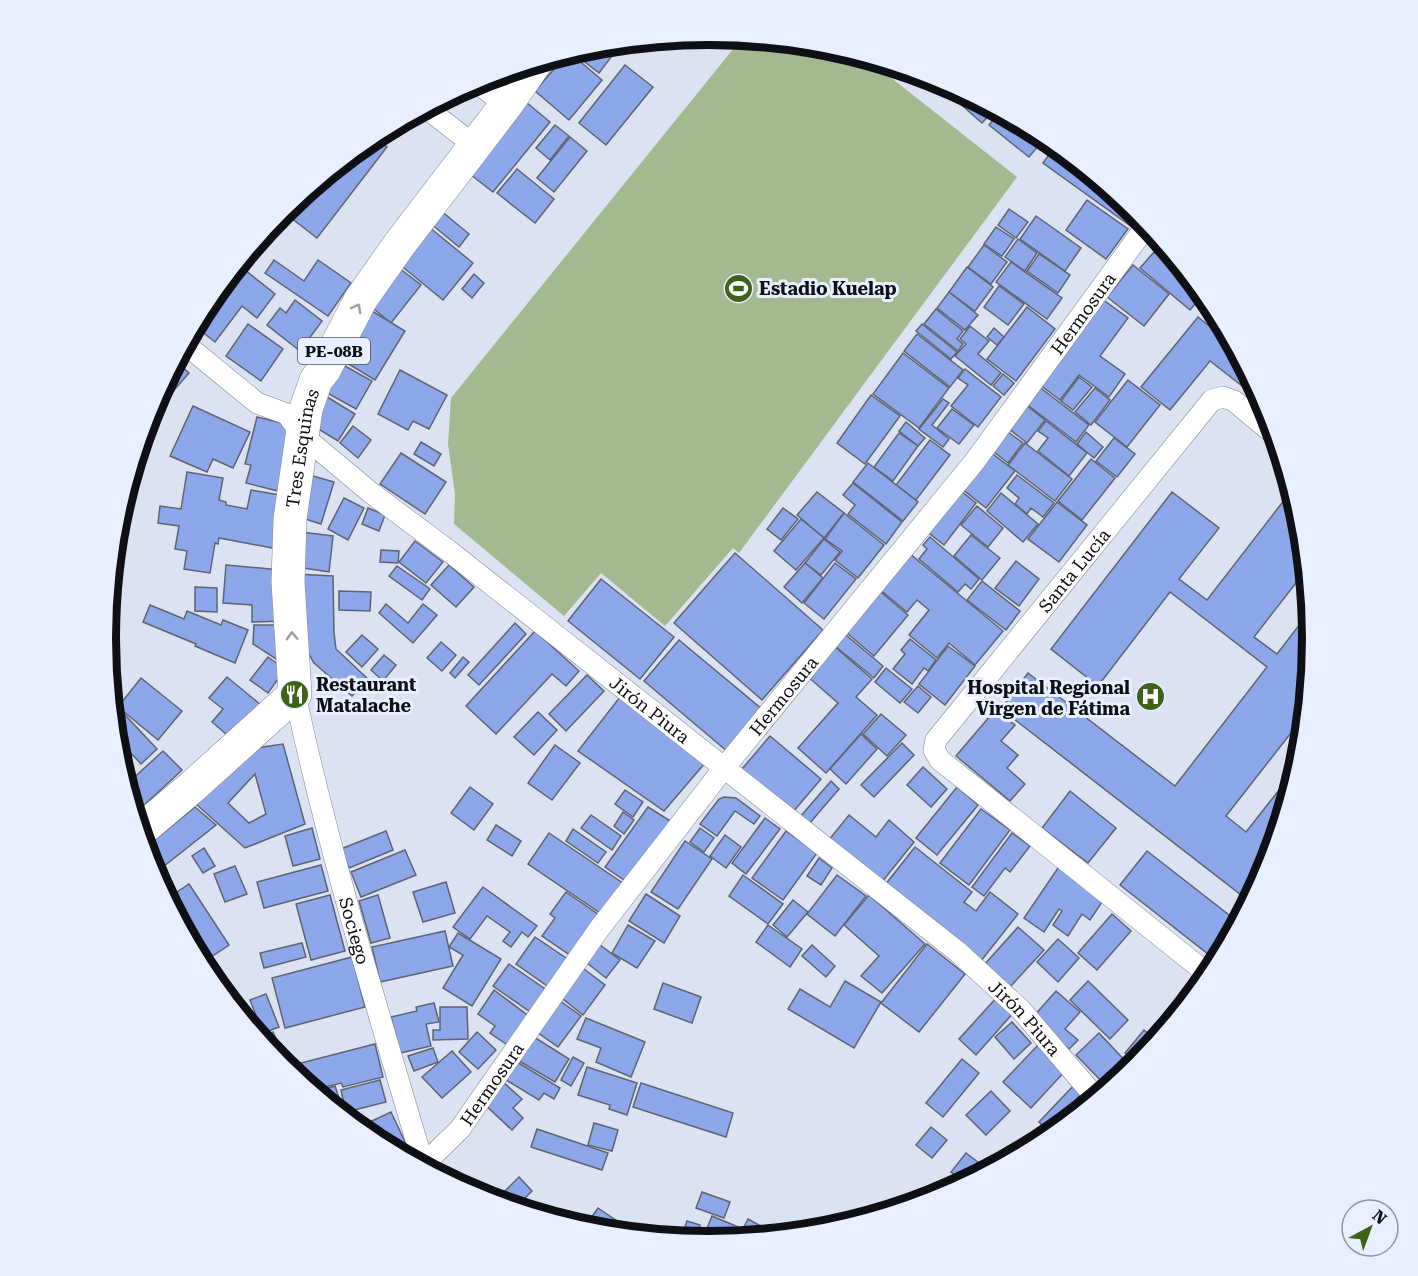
<svg xmlns="http://www.w3.org/2000/svg" width="1418" height="1276" font-family="'Roboto Serif',serif">
<style>
.pitch{fill:#a3ba91}
.building{fill:#8da7eb;stroke:#5f6471;stroke-width:1.5;fill-rule:evenodd}
.lines{fill:none;stroke-linecap:round;stroke-linejoin:round}
.street-casing{stroke:#828896;stroke-width:22}
.highway-casing{stroke:#828896;stroke-width:34}
.street{stroke:#fff;stroke-width:21}
.highway{stroke:#fff;stroke-width:33}
.oneway{stroke:#9f9fa1}
.labels{text-anchor:middle;dominant-baseline:central;stroke-width:6;stroke-linejoin:round;paint-order:stroke}
.shield{fill:#e8effe;stroke:#4f535b;stroke-width:1.5}
.shield-label{font-size:16px;font-weight:bold;fill:#0e1015}
.poi-label{font-size:18px;font-weight:bold;fill:#0e1015;stroke:#e8effe;text-anchor:start}
.street-label{font-size:18px;fill:#0e1015;stroke:#e8effe}
.rim{fill:none;stroke:#0e1015;stroke-width:8}
</style>
<rect width="100%" height="100%" fill="#dbe2f1"/>
<path class="pitch" d="M742,38L827,46L866,58L1017,177L739,553L733,548L665,626L601,573L564,616L454,524L455,494L448,444L451,398Z"/>
<g class="building">
<path d="M675,38L667,48L657,40Z"/>
<path d="M606,45L615,52L599,73L572,52L592,46Z"/>
<path d="M570,53L602,80L569,120L535,91L567,54Z"/>
<path d="M625,65L653,87L606,145L579,123Z"/>
<path d="M935,79L940,81L960,91L953,100L932,82Z"/>
<path d="M964,93L994,110L982,123L957,101Z"/>
<path d="M520,97L550,122L493,192L462,168Z"/>
<path d="M1000,112L1046,137L1029,157L989,125Z"/>
<path d="M555,125L569,136L550,160L536,148Z"/>
<path d="M373,137L387,147L317,238L282,211Z"/>
<path d="M570,137L587,151L554,192L537,178Z"/>
<path d="M1056,145L1136,212L1140,216L1132,227L1043,163Z"/>
<path d="M517,169L554,199L535,223L497,193Z"/>
<path d="M1087,200L1128,229L1106,259L1066,230Z"/>
<path d="M1009,209L1028,222L1016,238L998,225Z"/>
<path d="M440,210L469,234L459,247L430,223Z"/>
<path d="M1036,216L1081,248L1065,271L1020,239Z"/>
<path d="M429,227L473,263L443,300L399,264Z"/>
<path d="M996,227L1014,239L1002,256L984,244Z"/>
<path d="M1018,239L1037,253L1025,271L1005,257Z"/>
<path d="M1160,241L1182,268L1178,271L1153,250Z"/>
<path d="M984,245L1007,262L991,284L968,267Z"/>
<path d="M1154,252L1184,278L1188,274L1204,294L1190,310L1140,268Z"/>
<path d="M1039,254L1070,275L1058,293L1027,271Z"/>
<path d="M274,260L304,281L318,260L351,283L328,316L265,273Z"/>
<path d="M1011,262L1062,298L1047,319L996,282Z"/>
<path d="M1133,265L1169,294L1144,326L1107,297Z"/>
<path d="M967,267L993,287L975,311L949,292Z"/>
<path d="M399,268L421,285L391,323L369,305Z"/>
<path d="M245,270L275,294L257,318L242,306L215,342L195,326L207,302L232,273L239,278Z"/>
<path d="M474,274L484,283L472,298L462,289Z"/>
<path d="M999,286L1024,304L1008,325L984,307Z"/>
<path d="M949,292L978,315L965,330L937,308Z"/>
<path d="M1098,296L1128,318L1100,356L1125,374L1109,397L1079,375L1060,400L1035,381Z"/>
<path d="M295,300L322,321L300,351L267,325L280,308L286,313Z"/>
<path d="M1027,307L1055,329L1016,381L987,359Z"/>
<path d="M367,308L405,331L375,380L337,357Z"/>
<path d="M936,309L963,331L957,339L963,344L958,351L924,324Z"/>
<path d="M1198,317L1234,346L1252,381L1246,389L1210,361L1170,410L1141,387Z"/>
<path d="M248,324L283,349L261,381L226,356Z"/>
<path d="M922,324L957,352L951,359L916,331Z"/>
<path d="M970,326L989,341L978,354L1001,373L991,385L955,356L966,344L960,339Z"/>
<path d="M994,328L1004,337L997,345L987,337Z"/>
<path d="M917,334L963,370L950,387L904,351Z"/>
<path d="M903,353L949,388L919,428L873,394Z"/>
<path d="M176,361L189,373L169,396L161,389Z"/>
<path d="M336,361L372,381L356,409L320,389Z"/>
<path d="M965,369L1001,397L978,427L951,406L968,385L958,378Z"/>
<path d="M400,370L447,395L429,429L413,421L408,430L378,414Z"/>
<path d="M1003,374L1014,383L1004,395L993,386Z"/>
<path d="M1079,377L1092,387L1073,410L1061,401Z"/>
<path d="M1128,380L1160,405L1127,447L1095,422Z"/>
<path d="M1034,383L1089,425L1076,442L1021,400Z"/>
<path d="M1095,388L1110,400L1091,425L1075,412Z"/>
<path d="M1258,392L1267,407L1268,413L1252,400Z"/>
<path d="M324,395L355,414L338,441L307,422Z"/>
<path d="M871,395L900,416L865,464L837,443Z"/>
<path d="M943,399L949,403L932,425L949,439L943,447L919,429Z"/>
<path d="M1022,402L1045,420L1027,443L1004,425Z"/>
<path d="M193,406L250,432L233,468L213,459L207,472L170,456Z"/>
<path d="M952,409L974,425L959,444L937,428Z"/>
<path d="M257,417L295,426L278,491L246,483L251,465L245,464Z"/>
<path d="M1046,421L1087,453L1069,476L1038,451L1048,438L1038,431Z"/>
<path d="M906,422L925,438L918,446L899,431Z"/>
<path d="M353,426L371,440L358,458L340,443Z"/>
<path d="M1004,429L1023,443L1008,463L989,448Z"/>
<path d="M1086,432L1103,447L1094,458L1077,444Z"/>
<path d="M899,433L918,446L893,481L874,467Z"/>
<path d="M1114,438L1135,454L1117,477L1096,461Z"/>
<path d="M930,440L950,455L916,500L896,485Z"/>
<path d="M421,442L441,454L434,466L414,454Z"/>
<path d="M1025,443L1072,479L1055,501L1008,465Z"/>
<path d="M989,451L1015,471L986,508L961,488Z"/>
<path d="M401,453L446,482L425,514L380,484Z"/>
<path d="M1091,459L1115,478L1082,520L1058,501Z"/>
<path d="M868,463L918,502L903,521L853,482Z"/>
<path d="M187,472L223,478L219,500L226,502V505L247,509L251,490L286,496L278,549L219,538L218,544L215,543L210,573L184,569L187,551L175,549L179,526L158,523L160,506L181,509Z"/>
<path d="M306,474L334,482L321,524L293,515Z"/>
<path d="M1017,475L1054,503L1043,517L1031,508L1027,514L1015,504L1019,498L1007,488Z"/>
<path d="M853,483L902,522L886,544L848,514L855,505L843,495Z"/>
<path d="M957,488L976,503L944,545L925,530Z"/>
<path d="M1292,490L1301,521L1306,570L1254,637L1277,654L1310,611L1312,638L1305,715L1226,816L1246,832L1298,766L1266,869L1249,901L1001,709L1028,673L1175,786L1267,667L1170,592L1098,686L1051,649L1172,492L1219,528L1179,579L1207,600Z"/>
<path d="M817,492L844,513L824,538L797,515Z"/>
<path d="M1001,493L1038,524L1023,542L987,511Z"/>
<path d="M344,498L364,508L348,540L328,529Z"/>
<path d="M1057,502L1087,525L1059,562L1028,539Z"/>
<path d="M977,506L1003,528L988,547L961,525Z"/>
<path d="M368,508L385,515L379,531L362,524Z"/>
<path d="M783,508L798,519L781,540L767,529Z"/>
<path d="M844,513L884,545L858,578L835,560L842,551L825,539Z"/>
<path d="M801,519L824,538L796,570L774,551Z"/>
<path d="M301,532L333,536L329,572L297,567Z"/>
<path d="M971,535L1000,558L982,580L954,556Z"/>
<path d="M930,537L979,579L971,589L965,584L958,592L919,559L927,549L923,545Z"/>
<path d="M824,539L840,552L821,575L805,563Z"/>
<path d="M415,541L443,562L426,583L399,562Z"/>
<path d="M381,550L399,551L398,563L380,562Z"/>
<path d="M735,553L823,630L762,700L674,623Z"/>
<path d="M909,553L1003,631L975,665L949,643L937,658L909,635L929,610L917,600L907,612L879,589Z"/>
<path d="M1016,561L1039,579L1019,606L995,588Z"/>
<path d="M805,563L823,578L802,603L784,587Z"/>
<path d="M835,563L856,579L824,619L804,603Z"/>
<path d="M226,565L282,570L284,621L252,622V605L223,603Z"/>
<path d="M449,565L474,587L456,607L431,585Z"/>
<path d="M397,566L430,589L422,600L389,576Z"/>
<path d="M296,574L333,576L334,633L336,649L368,679L352,696L314,663L307,651Z"/>
<path d="M601,579L674,637L640,679L568,621Z"/>
<path d="M982,581L1020,611L1006,630L967,600Z"/>
<path d="M195,587L217,588V612L195,611Z"/>
<path d="M875,587L908,615L874,656L841,628Z"/>
<path d="M339,591L371,592L370,611L339,610Z"/>
<path d="M386,604L408,623L423,604L437,615L413,643L379,613Z"/>
<path d="M150,605L184,619L187,611L221,625L223,620L248,630L235,663L195,646L196,644L143,622Z"/>
<path d="M515,623L526,634L479,685L468,675Z"/>
<path d="M254,625H282L284,664L253,644Z"/>
<path d="M840,630L883,666L874,678L830,642Z"/>
<path d="M535,631L579,671L566,686L552,674L496,734L466,706Z"/>
<path d="M362,635L378,649L362,667L346,652Z"/>
<path d="M910,639L936,660L928,671L924,668L912,684L893,669L905,654L901,650Z"/>
<path d="M679,640L763,710L728,752L644,681Z"/>
<path d="M441,642L456,655L442,671L427,658Z"/>
<path d="M834,646L872,679L856,697L877,715L826,773L798,748L838,703L807,676Z"/>
<path d="M948,646L975,666L945,705L919,684Z"/>
<path d="M384,655L396,665L383,681L371,670Z"/>
<path d="M268,657L285,669L268,693L250,680Z"/>
<path d="M463,657L469,662L455,678L450,673Z"/>
<path d="M886,668L912,689L900,703L875,682Z"/>
<path d="M587,675L604,691L566,731L549,714Z"/>
<path d="M227,677L261,705L233,740L212,722L223,709L209,698Z"/>
<path d="M141,678L182,711L158,740L118,707Z"/>
<path d="M918,686L931,697L918,713L904,702Z"/>
<path d="M620,697L705,763L664,811L578,751Z"/>
<path d="M112,701L157,749L141,764L118,739L116,741Z"/>
<path d="M996,709L1015,725L1001,741L1018,755L1007,768L1025,784L1010,801L956,756Z"/>
<path d="M538,712L557,730L534,755L514,737Z"/>
<path d="M881,714L906,735L887,756L863,734Z"/>
<path d="M861,734L877,749L846,784L830,769Z"/>
<path d="M770,736L821,779L793,812L742,769Z"/>
<path d="M902,743L914,755L874,797L861,785Z"/>
<path d="M283,744L305,824L245,848L196,804L248,749ZM255,774L266,814L249,823L228,803Z"/>
<path d="M555,745L580,763L552,800L528,783Z"/>
<path d="M163,751L182,770L139,810L131,801L126,785Z"/>
<path d="M923,767L947,789L931,807L907,785Z"/>
<path d="M831,781L839,789L809,824L800,817Z"/>
<path d="M470,787L493,804L474,830L451,813Z"/>
<path d="M957,787L978,805L937,855L916,838Z"/>
<path d="M625,790L643,802L633,817L615,804Z"/>
<path d="M1070,791L1116,828L1088,863L1042,828Z"/>
<path d="M724,797L736,798L760,816L754,824L735,811L717,836L700,824L719,799Z"/>
<path d="M195,807L216,825L154,874L145,848Z"/>
<path d="M648,807L672,822L630,884L605,867Z"/>
<path d="M981,809L1010,830L969,885L940,863Z"/>
<path d="M623,812L634,820L624,834L614,826Z"/>
<path d="M591,815L621,836L612,850L581,828Z"/>
<path d="M849,815L876,837L889,820L914,842L882,882L829,840Z"/>
<path d="M765,818L780,829L746,874L732,863Z"/>
<path d="M496,825L521,841L512,856L487,840Z"/>
<path d="M312,828L320,859L293,866L285,836Z"/>
<path d="M700,828L714,838L704,852L690,842Z"/>
<path d="M573,829L606,852L598,863L566,841Z"/>
<path d="M386,831L393,850L349,868L341,849Z"/>
<path d="M786,831L817,853L783,900L752,878Z"/>
<path d="M549,833L627,886L606,917L528,864Z"/>
<path d="M1012,833L1030,846L1010,872L1005,868L984,896L972,887Z"/>
<path d="M725,835L741,847L726,868L710,856Z"/>
<path d="M685,841L712,859L678,909L651,892Z"/>
<path d="M915,847L972,892L964,902L976,911L990,892L1018,914L981,961L885,885Z"/>
<path d="M204,848L215,866L203,873L192,856Z"/>
<path d="M405,850L416,875L361,897L351,872Z"/>
<path d="M1147,851L1238,922L1217,961L1120,885Z"/>
<path d="M819,858L832,868L821,885L807,876Z"/>
<path d="M321,865L328,891L264,908L257,882Z"/>
<path d="M1060,865L1106,896L1090,920L1082,914L1068,936L1053,925L1062,911L1059,909L1044,932L1024,918Z"/>
<path d="M235,866L247,894L225,902L214,874Z"/>
<path d="M743,875L783,904L768,924L729,896Z"/>
<path d="M837,875L866,896L835,936L807,914Z"/>
<path d="M446,882L455,913L423,922L413,892Z"/>
<path d="M189,884L229,945L208,959L168,898Z"/>
<path d="M483,887L537,926L528,937L522,932L511,947L503,941L510,932L487,916L470,939L453,927Z"/>
<path d="M566,892L602,917L574,958L542,936L555,918L550,914Z"/>
<path d="M646,894L680,916L664,943L629,921Z"/>
<path d="M330,895L345,951L311,960L296,904Z"/>
<path d="M378,895L390,938L371,943L359,901Z"/>
<path d="M869,895L925,944L882,993L861,976L879,956L844,925Z"/>
<path d="M793,900L808,912L787,937L773,925Z"/>
<path d="M1112,914L1131,931L1097,970L1078,953Z"/>
<path d="M628,925L655,941L637,968L612,953Z"/>
<path d="M768,925L802,949L790,967L756,942Z"/>
<path d="M1018,927L1044,950L1010,987L985,964Z"/>
<path d="M445,931L453,966L380,982L372,947Z"/>
<path d="M458,933L501,959L472,1006L443,988L463,955L449,947Z"/>
<path d="M535,937L572,962L553,990L516,964Z"/>
<path d="M1058,939L1079,958L1058,982L1037,962Z"/>
<path d="M596,942L620,960L606,978L582,959Z"/>
<path d="M302,943L306,957L264,968L260,953Z"/>
<path d="M927,944L965,974L919,1032L881,1003Z"/>
<path d="M812,945L835,966L826,977L802,956Z"/>
<path d="M352,957L365,1007L285,1028L272,978Z"/>
<path d="M509,964L551,993L536,1016L493,986Z"/>
<path d="M580,966L605,985L583,1015L558,995Z"/>
<path d="M845,981L881,1002L854,1048L788,1009L800,989L830,1007Z"/>
<path d="M1088,981L1128,1020L1110,1039L1070,1000Z"/>
<path d="M663,983L701,997L692,1023L654,1009Z"/>
<path d="M494,990L530,1017L509,1046L490,1033L495,1026L478,1014Z"/>
<path d="M1056,991L1080,1012L1065,1029L1078,1040L1069,1049L1033,1017Z"/>
<path d="M266,994L279,1027L263,1033L250,1000Z"/>
<path d="M234,995L243,1017L227,998Z"/>
<path d="M998,996L1015,1011L976,1055L959,1039Z"/>
<path d="M556,998L581,1016L558,1047L534,1030Z"/>
<path d="M434,1003L439,1022L426,1024L431,1046L400,1053L391,1017L417,1011L416,1007Z"/>
<path d="M440,1007H467L468,1039L433,1040V1030H440Z"/>
<path d="M586,1018L645,1042L631,1077L596,1062L601,1048L577,1039Z"/>
<path d="M1012,1022L1031,1043L1014,1059L995,1037Z"/>
<path d="M1144,1030L1156,1040L1137,1063L1125,1053Z"/>
<path d="M273,1032L291,1072L282,1064L260,1038Z"/>
<path d="M477,1032L496,1050L478,1069L459,1052Z"/>
<path d="M1099,1033L1132,1068L1108,1088L1076,1055Z"/>
<path d="M534,1037L569,1059L555,1082L519,1061Z"/>
<path d="M375,1044L383,1077L343,1087L341,1083L321,1088L319,1081L306,1084L301,1063Z"/>
<path d="M1039,1044L1066,1070L1031,1108L1003,1082Z"/>
<path d="M433,1048L438,1062L414,1071L408,1056Z"/>
<path d="M452,1051L471,1072L442,1098L422,1077Z"/>
<path d="M573,1057L584,1063L571,1086L561,1080Z"/>
<path d="M962,1059L979,1073L943,1117L926,1103Z"/>
<path d="M517,1062L560,1088L554,1099L544,1093L539,1100L506,1080Z"/>
<path d="M587,1067L637,1083L627,1115L609,1109L610,1105L578,1095Z"/>
<path d="M380,1080L386,1102L346,1112L341,1090Z"/>
<path d="M503,1082L522,1099L513,1108L523,1118L512,1130L483,1103Z"/>
<path d="M641,1083L733,1113L726,1137L633,1107Z"/>
<path d="M1074,1085L1082,1093L1047,1130L1039,1122Z"/>
<path d="M335,1086L345,1116L316,1092Z"/>
<path d="M991,1091L1010,1111L986,1135L966,1115Z"/>
<path d="M1085,1099L1089,1103L1052,1134L1049,1130Z"/>
<path d="M391,1112L407,1146L395,1151L373,1140L359,1127Z"/>
<path d="M594,1123L618,1130L612,1151L588,1145Z"/>
<path d="M931,1127L947,1140L932,1158L916,1145Z"/>
<path d="M537,1129L608,1153L602,1170L531,1147Z"/>
<path d="M966,1153L987,1169L965,1182L951,1172Z"/>
<path d="M519,1177L532,1191L516,1207L509,1205L500,1196Z"/>
<path d="M702,1192L730,1202L724,1218L696,1208Z"/>
<path d="M598,1208L620,1223L613,1232L584,1228Z"/>
<path d="M712,1216L738,1227L732,1239L702,1241Z"/>
<path d="M748,1219L777,1235L738,1239Z"/>
<path d="M687,1221L700,1225L695,1240L665,1237L667,1228L683,1232Z"/>
<path d="M625,1226L641,1235L622,1233Z"/>
</g>
<g class="lines">
<defs>
<g id="street">
<path d="M476,82L506,105"/>
<path d="M426,108L474,145"/>
<path id="s1" d="M185,344L257,403L287,414L303,436L370,492L449,551L958,952L1021,1010L1096,1098"/>
<path id="s2" d="M295,694C329,854 378,1010 424,1167"/>
<path id="s3" d="M1209,975L940,760L934,750L936,740L1212,400L1223,397L1234,401L1275,435"/>
<path id="s4" d="M422,1166L460,1129L599,929L724,768L975,461L1147,225"/>
</g>
<g id="highway">
<path id="s5" d="M140,831L192,787L295,694L288,582L290,519L306,409L316,380L324,370L361,299L399,245L506,105L535,63"/>
</g>
</defs>
<use href="#street" class="street-casing"/>
<use href="#highway" class="highway-casing"/>
<use href="#street" class="street"/>
<use href="#highway" class="highway"/>
</g>
<defs><path id="oneway-chevron" d="M-2-3.5L2.5 0L-2 3.5" fill="none" stroke-width="1.6" stroke-linecap="round" stroke-linejoin="round" transform="scale(1.5)"/></defs>
<g class="oneway">
<use href="#oneway-chevron" transform="translate(357 308) rotate(-62)"/>
<use href="#oneway-chevron" transform="translate(292 636) rotate(-93)"/>
</g>
<defs>
<symbol id="stadium-disc" viewBox="-11 -11 22 22"><circle r="9.5" fill="#3f6219" stroke="#e8effe"/><path d="M0-5a6.5 5 0 1 0 0 10a6.5 5 0 1 0 0-10ZM-3.5-1.8h7v3.6h-7Z" fill="#fff"/></symbol>
<symbol id="restaurant-disc" viewBox="-11 -11 22 22"><circle r="9.5" fill="#3f6219" stroke="#e8effe"/><path d="M-5-6h1v4h1v-4h1v4h1v-4h1v5L-1.5 .5V6h-2V.5L-5-1ZM5-6V6H3V1.5H1.5Q1.5-4 5-6Z" fill="#fff"/></symbol>
<symbol id="hospital-disc" viewBox="-11 -11 22 22"><circle r="9.5" fill="#3f6219" stroke="#e8effe"/><path d="M-5-5h3v3.5h4V-5h3V5h-3V1.5h-4V5h-3Z" fill="#fff"/></symbol>
</defs>
<g fill-rule="evenodd">
<use href="#stadium-disc" x="722" y="272" width="33" height="33"/>
<use href="#restaurant-disc" x="278" y="678" width="33" height="33"/>
<use href="#hospital-disc" x="1134" y="680" width="33" height="33"/>
</g>
<g class="labels">
<rect class="shield" x="298" y="338" width="72" height="26" rx="4.5"/>
<g class="shield-label">
<text x="334" y="351">PE-08B</text>
</g>
<g class="poi-label">
<text x="759" y="288">Estadio Kuelap</text>
<text x="316" y="684">Restaurant<tspan x="316" dy="21">Matalache</tspan></text>
<text x="1130" y="687" text-anchor="end">Hospital Regional<tspan x="1130" dy="21">Virgen de Fátima</tspan></text>
</g>
<g class="street-label">
<text stroke="none"><textPath href="#s4" startOffset="1080">Hermosura</textPath></text>
<text stroke="none"><textPath href="#s5" startOffset="454">Tres Esquinas</textPath></text>
<text stroke="none"><textPath href="#s3" startOffset="585">Santa Lucía</textPath></text>
<text stroke="none"><textPath href="#s4" startOffset="594">Hermosura</textPath></text>
<text stroke="none"><textPath href="#s1" startOffset="594">Jirón Piura</textPath></text>
<text stroke="none"><textPath href="#s2" startOffset="244">Sociego</textPath></text>
<text stroke="none"><textPath href="#s1" startOffset="1080">Jirón Piura</textPath></text>
<text stroke="none"><textPath href="#s4" startOffset="108">Hermosura</textPath></text>
</g>
</g>
<path d="M0 0H1418V1276H0ZM116 638a593 593 0 1 1 1186 0a593 593 0 1 1-1186 0Z" fill="#e8effe" fill-rule="evenodd"/>
<path class="rim" d="M116 638a593 593 0 1 1 1186 0a593 593 0 1 1-1186 0Z"/>
<g transform="translate(1370 1228) rotate(41)"><circle r="28" fill="#e8effe" stroke="#9196a1" stroke-width="1.5"/>
<path d="M0-4.5L10 22L0 15L-10 22Z" fill="#3f6219"/>
<text y="-9" font-size="16" font-weight="bold" text-anchor="middle" fill="#0e1015">N</text>
</g>
</svg>
